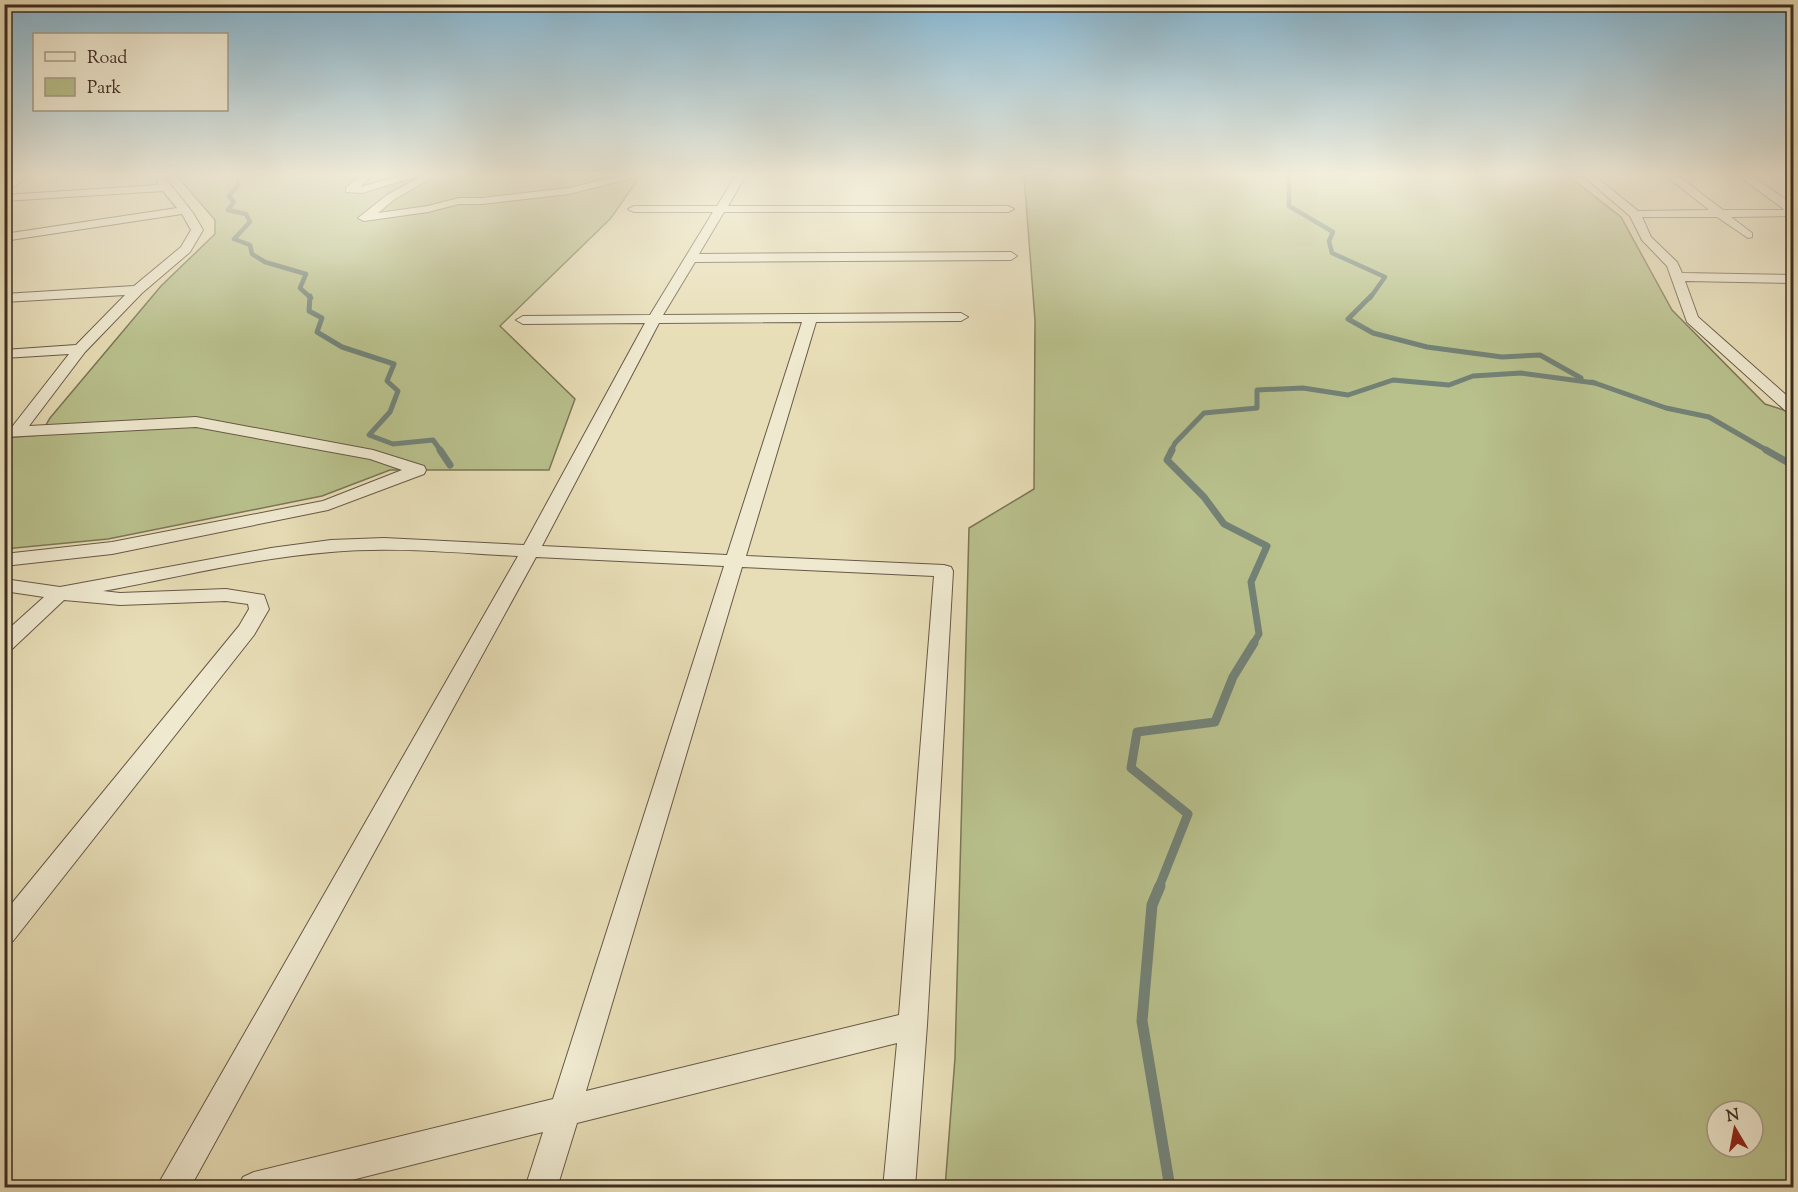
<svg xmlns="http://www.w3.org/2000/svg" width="1798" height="1192" font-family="'Sorts Mill Goudy',serif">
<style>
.green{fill:#b8c08c;stroke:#7b7656;stroke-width:1.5;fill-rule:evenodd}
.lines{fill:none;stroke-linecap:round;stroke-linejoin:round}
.stream-far4{stroke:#738277;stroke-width:4.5}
.stream-far3{stroke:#738277;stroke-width:5}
.stream-far2{stroke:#738277;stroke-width:7}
.stream-far1{stroke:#738277;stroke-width:9}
.stream{stroke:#738277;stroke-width:11}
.minor-casing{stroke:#685846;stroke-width:2}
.minor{fill:#efe9d0;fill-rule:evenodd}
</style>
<rect width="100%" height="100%" fill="#e7ddb6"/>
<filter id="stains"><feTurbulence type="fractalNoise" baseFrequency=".00333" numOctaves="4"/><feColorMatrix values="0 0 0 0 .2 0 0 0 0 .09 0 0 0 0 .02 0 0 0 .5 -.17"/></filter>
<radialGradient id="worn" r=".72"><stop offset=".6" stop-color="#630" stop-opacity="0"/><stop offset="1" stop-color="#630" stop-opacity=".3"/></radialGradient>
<g class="green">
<path d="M176,175H641L611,218L500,326L575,399L549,470H390L322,496L108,539L5,549L4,438L40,435L50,418L161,286L215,234V220Z"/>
<path d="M1024,175H1567L1621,217L1672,310L1765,404L1793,413V1187L945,1188L955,1058L969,528L1034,489L1035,320ZM1717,1111H1753V1147H1717Z"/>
</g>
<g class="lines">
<g class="stream-far4">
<path d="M238,175V185L229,196L234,202L228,210L246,214L250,222L234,239L250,245L252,254L265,262L306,274L300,288L311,298"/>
<path d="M1285,175L1289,177V206L1333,232L1329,241L1332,253L1385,277L1370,298"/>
</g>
<g class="stream-far3">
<path d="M310,296L309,311L322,318L317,332L342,347L394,364L387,381L398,391L390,412L369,435L393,444L433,440L441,451"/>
<path d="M1371,296L1348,319L1373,333L1427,347L1502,357L1540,355L1581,378"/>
<path d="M1592,382L1666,408L1709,417L1768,451"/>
<path d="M1171,451L1175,443L1204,413L1257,408V390L1303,388L1348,395L1393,380L1449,385L1473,376L1521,373L1595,383"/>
</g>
<g class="stream-far2">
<path d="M440,450L450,465"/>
<path d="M1172,450L1167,460L1204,497L1224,524L1267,546L1251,582L1259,634L1253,644"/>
<path d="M1766,450L1794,466"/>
</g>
<path class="stream-far1" d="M1159,887L1188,814L1131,768L1137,732L1215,722L1233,677L1254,643"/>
<path class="stream" d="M1160,886L1152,905L1142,1021L1170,1188"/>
<defs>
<g id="minor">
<path d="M18,175H30L4,194V186Z"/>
<path d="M153,175H163L193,213L203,230L190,252L142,293L85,352L29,426L196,417L373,450L424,466L426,470L424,474L328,510L112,554L4,566V554L112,542L323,501L402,470L370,459L196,427L4,437V427H12L69,354L4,358V350L76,345L125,295L4,302V294L134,286L181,247L191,230L182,214L4,241V234L177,208L163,191L4,201V195L159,185Z"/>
<path d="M361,175H372L360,187L404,175L418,176L362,193L346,192V188Z"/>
<path d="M424,175H437L395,199L378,213L428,206L459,198H482L569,188L624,175H644L569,194L482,204H459L428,212L364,221L358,218L387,195Z"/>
<path d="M736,175H746L728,206H1008L1014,209L1008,212H724L699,254L1011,252L1017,256L1011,260L695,262L663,315L961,313L968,317L961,321L816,322L746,556L944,565L951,567L953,571L927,1025L915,1188H883L897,1043L577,1123L557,1188H525L543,1132L320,1188H238L243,1177L254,1172L553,1099L724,566L536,557L190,1188H156L518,556C456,553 393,546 331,552C255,558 178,577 103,591L120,593L226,589L264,595L269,609L254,635L13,941L4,944V913L239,626L249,609L248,604L226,601L120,605L64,600L11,650L4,652V633L44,597L4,591V579L60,587L271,548L331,540L384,538L524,545L645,323L523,324L516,320L523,316L650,315L713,212H634L628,209L634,206H717ZM802,322L727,555L542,546L659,323ZM742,567L934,576L899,1015L586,1091Z"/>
<path d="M1582,175H1594L1638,211L1709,210L1665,175H1677L1723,210H1785L1737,175H1750L1794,205V216L1731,217L1752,233V237L1748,238L1717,217H1642L1651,237L1677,262L1682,273L1794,275V283L1685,281L1698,317L1794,402V416L1789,414L1687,322L1667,266L1642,240L1630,216Z"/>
</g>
</defs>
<use href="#minor" class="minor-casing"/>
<use href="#minor" class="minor"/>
</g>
<linearGradient id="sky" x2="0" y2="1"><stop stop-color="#87b7d2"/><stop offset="0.51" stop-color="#f4f0de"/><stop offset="1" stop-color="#f4f0de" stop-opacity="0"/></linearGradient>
<rect width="1798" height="342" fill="url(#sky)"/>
<rect width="1798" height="1192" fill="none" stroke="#e7ddb6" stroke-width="24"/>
<rect x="6" y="6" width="1786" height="1180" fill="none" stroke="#3e2c21" stroke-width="3"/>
<rect x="12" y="12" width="1774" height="1168" fill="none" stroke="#3e2c21" stroke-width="1.5"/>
<rect x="33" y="33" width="195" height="78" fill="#efe9d0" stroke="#a89d8a" stroke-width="1.5"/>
<rect x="45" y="52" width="30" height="9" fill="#efe9d0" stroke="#a89d8a" stroke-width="1.5"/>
<text x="87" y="63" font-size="18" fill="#3e2c21">Road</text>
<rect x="45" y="78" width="30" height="18" fill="#b8c08c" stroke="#a89d8a" stroke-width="1.5"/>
<text x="87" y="93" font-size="18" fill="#3e2c21">Park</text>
<g transform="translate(1735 1129) rotate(350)"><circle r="28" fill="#efe9d0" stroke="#a89d8a" stroke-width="1.5"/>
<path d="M0-4.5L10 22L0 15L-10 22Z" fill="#8f2418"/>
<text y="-9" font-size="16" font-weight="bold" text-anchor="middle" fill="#3e2c21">N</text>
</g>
<rect width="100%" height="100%" filter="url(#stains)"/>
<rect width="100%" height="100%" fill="url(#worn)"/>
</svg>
